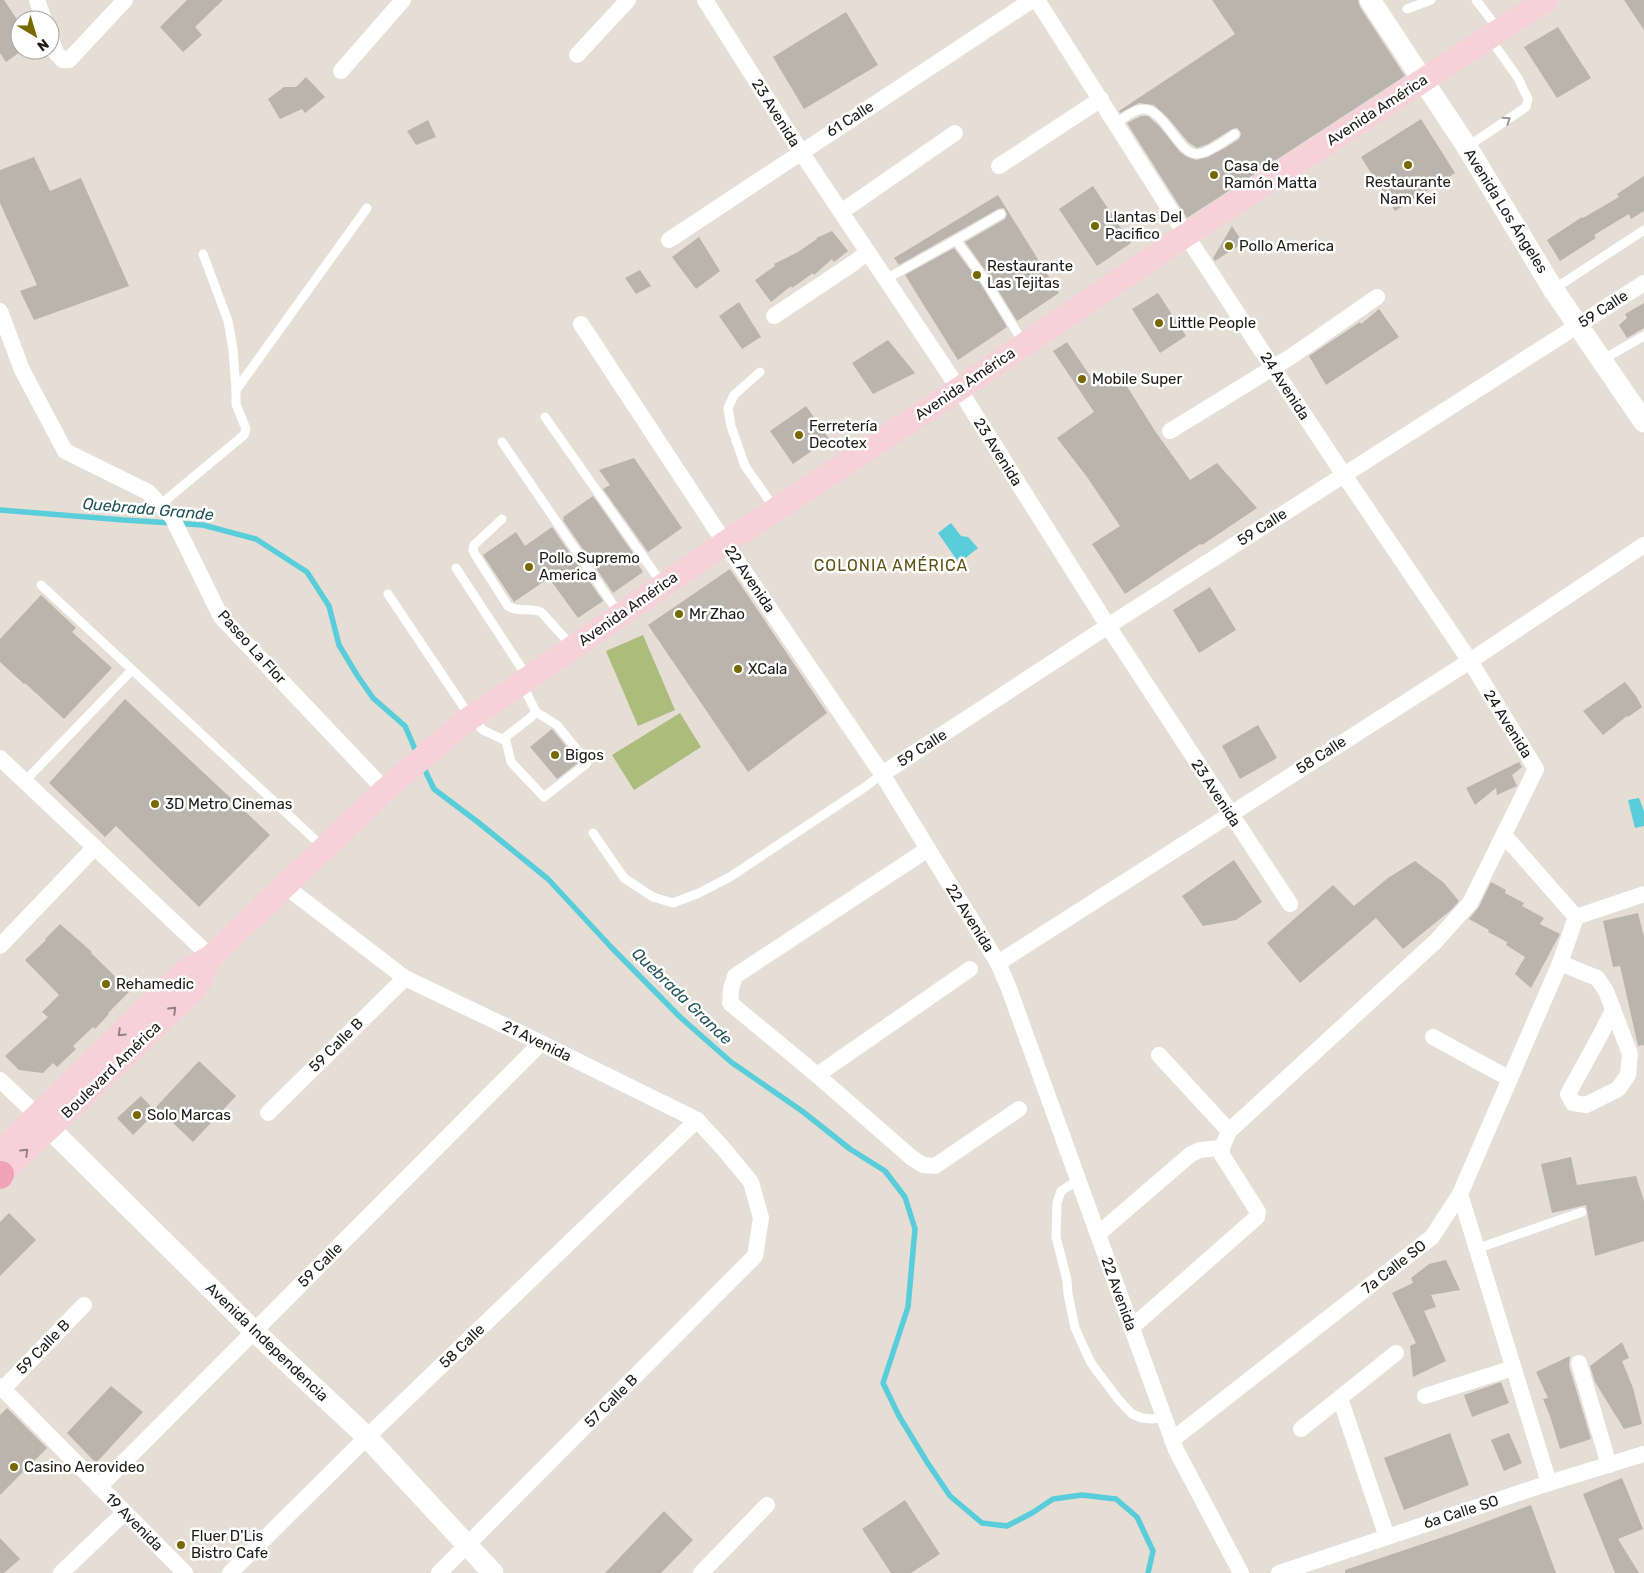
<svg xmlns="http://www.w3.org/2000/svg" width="1644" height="1573" font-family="Rubik,sans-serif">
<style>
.green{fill:#acbc7d}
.water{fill:#59cdd9}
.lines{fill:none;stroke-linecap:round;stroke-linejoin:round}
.stream{stroke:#59cdd9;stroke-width:5.5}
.building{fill:#bab5ac}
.service{stroke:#fff;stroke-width:9}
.minor{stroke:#fff;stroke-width:16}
.tertiary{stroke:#fff;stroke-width:21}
.secondary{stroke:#f6d1da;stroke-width:24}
.primary{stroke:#eea3b6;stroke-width:26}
.oneway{stroke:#999897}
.oneway2{stroke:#947f82}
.poi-dot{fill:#776900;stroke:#fff;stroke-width:2}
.labels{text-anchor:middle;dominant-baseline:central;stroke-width:5;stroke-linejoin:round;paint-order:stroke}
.street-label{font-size:15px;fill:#1d1a17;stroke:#fff}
.poi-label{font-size:15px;fill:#1d1a17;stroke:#fff;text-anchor:start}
.water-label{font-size:16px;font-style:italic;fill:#225559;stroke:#fff}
.neighbourhood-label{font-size:16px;letter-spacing:1px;fill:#5d5316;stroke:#fff}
</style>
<rect width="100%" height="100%" fill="#e6ddd5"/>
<g class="green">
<path d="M643,635L675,710L638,726L606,651Z"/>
<path d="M680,713L701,747L634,790L612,755Z"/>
</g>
<g class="water">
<path d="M951,523L961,536L968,537L978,548L959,563L938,533Z"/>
<path d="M1639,798L1644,811V826L1635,828L1628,800Z"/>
</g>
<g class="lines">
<g class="stream">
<path d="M0,510L124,520L203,525L256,539L307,572L329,606L339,645L357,675L373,698L405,726L418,756"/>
<path d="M422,764L434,789L479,823L548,879L611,947L680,1017L731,1062L802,1111L850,1149L885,1171L905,1197L915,1229L908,1307L883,1383L899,1416L927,1462L950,1496L982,1523L1007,1526L1032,1513L1053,1499L1082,1495L1116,1499L1137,1517L1153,1551L1148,1573"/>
</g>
</g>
<g class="building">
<path d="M0,0H4L20,24V52L6,62L0,53Z"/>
<path d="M187,0H223L195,27L202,35L183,52L160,27Z"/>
<path d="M1212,0H1358L1360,7L1405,76L1187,218L1127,123L1141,116H1148L1160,127L1180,152L1187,157L1196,160L1208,157L1225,148L1239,139L1241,134L1240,131L1237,128L1232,129L1208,144L1197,148L1188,142L1169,119L1154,105L1139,103L1120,113L1119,111L1235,34Z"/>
<path d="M1624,0H1644V30Z"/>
<path d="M846,12L878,65L804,109L773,57Z"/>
<path d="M1558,27L1591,78L1557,98L1524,47Z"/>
<path d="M306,77L325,97L305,113L302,109L280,119L268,99L284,87H296Z"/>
<path d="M1421,119L1455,173L1395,211L1361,157Z"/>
<path d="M428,120L436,137L416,145L407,131Z"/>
<path d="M34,157L50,191L81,178L129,286L34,320L20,291L37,285L0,203V170Z"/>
<path d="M1644,176V211L1631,219L1629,214L1594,235L1596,238L1560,261L1547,240L1582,217L1583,218L1619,197L1617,194Z"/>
<path d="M1093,186L1131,243L1097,266L1059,209Z"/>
<path d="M998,195L1059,293L1017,321L990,277L965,242L1005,219L1007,214L1004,208L998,209L899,265L894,258Z"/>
<path d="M1232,226L1243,243L1215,261L1213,258Z"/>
<path d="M832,231L848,251L834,262L832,259L814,275L813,273L792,288L791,286L771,302L755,280L775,266L774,264L798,252L817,239L816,238Z"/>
<path d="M699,237L720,271L696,289L672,257Z"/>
<path d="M954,248L980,283L1007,327L958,360L905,275Z"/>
<path d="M640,270L651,286L636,294L625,278Z"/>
<path d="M1158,293L1186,336L1160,353L1132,309Z"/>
<path d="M739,302L761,337L742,349L719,316Z"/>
<path d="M1644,303V328L1627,338L1619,325L1627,318L1625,314Z"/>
<path d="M1379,309L1399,337L1326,385L1309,356L1360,322L1361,324Z"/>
<path d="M888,340L915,373L873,394L852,363Z"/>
<path d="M1067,342L1097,386L1118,372L1155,431L1190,480L1217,463L1257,508L1202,545L1200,544L1125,594L1092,544L1120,526L1087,477L1057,438L1094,412L1053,351Z"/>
<path d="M806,406L829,439L793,464L770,431Z"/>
<path d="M634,458L682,528L648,552L603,489L610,485L599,470Z"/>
<path d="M593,496L638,560L636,561L643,572L613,593L563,520L564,519L563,517Z"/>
<path d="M552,527L603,601L578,618L549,578L514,602L483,555L516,532L525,546Z"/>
<path d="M730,569L827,713L748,772L648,625Z"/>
<path d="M1210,587L1236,630L1199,653L1173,610Z"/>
<path d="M41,595L76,628L72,632L112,668L64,719L25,683L24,684L0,662V639Z"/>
<path d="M1625,682L1636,696L1642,707L1628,717L1627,716L1603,735L1583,711Z"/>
<path d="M125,699L270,835L199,907L116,826L105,837L49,783Z"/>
<path d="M1258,725L1277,758L1240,779L1222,746Z"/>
<path d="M552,729L579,762L557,779L530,747Z"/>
<path d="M1519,762L1522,767L1512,775L1517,786L1497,795L1496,788L1475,805L1466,788Z"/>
<path d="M1234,860L1262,902L1236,920L1203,926L1182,896Z"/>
<path d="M1415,861L1443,882L1459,901L1451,910L1403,949L1376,918L1300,983L1267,943L1333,885L1354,906L1388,878Z"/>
<path d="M1491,882L1506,890L1505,893L1524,903L1522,906L1544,918L1540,924L1560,934L1531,988L1515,974L1525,957L1506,945L1507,942L1488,932L1489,930L1469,919L1479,907Z"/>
<path d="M1638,913L1644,937V1045L1638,1046L1620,966L1613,967L1603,921Z"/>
<path d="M60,924L92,952L91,953L130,991L108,1013L109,1014L95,1029L93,1027L73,1046L76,1049L57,1067L53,1063L43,1073L19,1070L5,1056L48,1017L42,1012L59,995L25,960L46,940L45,939Z"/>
<path d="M199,1061L236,1096L193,1142L156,1107Z"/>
<path d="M141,1096L156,1112L133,1135L117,1118Z"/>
<path d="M1571,1157L1577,1185L1636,1176L1644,1201V1241L1595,1256L1586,1205L1552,1213L1541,1164Z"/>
<path d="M9,1213L36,1240L0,1276V1222Z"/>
<path d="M1446,1260L1460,1290L1431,1295L1436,1307L1424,1311L1446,1361L1413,1377L1410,1346L1416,1343L1392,1293L1413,1283L1411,1278L1429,1264Z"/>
<path d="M1622,1342L1629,1358L1622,1361L1633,1388L1642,1424L1624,1429L1595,1382L1590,1366Z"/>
<path d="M1570,1356L1569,1366L1591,1439L1560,1449L1550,1416L1543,1399L1548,1398L1536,1372Z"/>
<path d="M1501,1382L1509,1403L1472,1417L1464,1395Z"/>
<path d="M111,1386L143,1412L96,1463L67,1433Z"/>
<path d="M7,1408L47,1448L0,1495V1415Z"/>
<path d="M1450,1433L1469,1485L1404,1510L1384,1458Z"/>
<path d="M1509,1433L1522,1463L1504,1471L1491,1440Z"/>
<path d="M1622,1478L1643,1529L1618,1539L1639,1573H1615L1583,1494Z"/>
<path d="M905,1500L940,1554L911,1573H891L862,1529Z"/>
<path d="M1531,1505L1556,1573H1345V1570L1455,1533Z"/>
<path d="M664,1511L693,1540L661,1573H605Z"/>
<path d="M0,1538L20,1559L4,1573H0Z"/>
</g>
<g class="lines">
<g class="service">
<path d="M1476,0L1499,30"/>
<path d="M1407,9L1431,0"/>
<path d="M1116,123C1123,119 1134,109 1143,109C1164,108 1178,154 1197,154C1207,154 1226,140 1235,134"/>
<path d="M1467,147L1526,107L1528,99L1518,78L1489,37"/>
<path d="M956,240L1001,214"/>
<path d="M203,254L228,321L233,349L236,390"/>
<path d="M886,279L956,240L985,280L1024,344"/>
<path d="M1554,289L1644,230"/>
<path d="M1602,360L1644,336"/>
<path d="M760,372L734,395L728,408L731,426L745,466L775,509"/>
<path d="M545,417L663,585"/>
<path d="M502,442L620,615"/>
<path d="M161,504L244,435L246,429L236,404V390L367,208"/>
<path d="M502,519L474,545L473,550L476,556L508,606C518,613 531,607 541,612L573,647"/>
<path d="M456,568L528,678"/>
<path d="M41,585L324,848"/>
<path d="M388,594L471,718L483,730L506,741L511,762L544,797L586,764L587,762L557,725L536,712"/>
<path d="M503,739L530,718L536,712L522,684"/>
<path d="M25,781L132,670"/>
<path d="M593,833L624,878L653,897L673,903L699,893L730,877L865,787L882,774"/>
<path d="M1078,1180L1061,1191L1057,1203L1056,1237L1067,1280L1068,1294L1075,1328L1091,1363L1118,1399L1132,1414L1142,1418L1152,1419L1164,1417"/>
<path d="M1476,1249L1582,1212"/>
</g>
<g class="minor">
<path d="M37,0L44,20"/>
<path d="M705,0L801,152L959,389L1108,626L1290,904"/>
<path d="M1037,0L1186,235L1273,368L1344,475L1470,661L1536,769L1470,903L1436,941L1229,1131L1222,1148V1155L1258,1212L1257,1217L1131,1328"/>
<path d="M50,36L56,53L63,60H69L125,0"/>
<path d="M577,55L628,0"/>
<path d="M341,71L403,0"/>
<path d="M999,166L1101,99"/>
<path d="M841,212L955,133"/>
<path d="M669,240L1032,0"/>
<path d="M0,311L22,370L65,451L148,492L172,517L221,617L385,790"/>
<path d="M774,316L855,262L868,252"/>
<path d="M581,324L725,543L882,774L998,963L1008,986L1176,1450L1241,1573"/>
<path d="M1170,431L1292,356L1377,297"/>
<path d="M0,758L211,957"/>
<path d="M882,774L1108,626L1644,283"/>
<path d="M1504,835L1576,917L1644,894"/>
<path d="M928,849L735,976L731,989L730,1003L817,1075L912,1158L923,1165L935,1166L1019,1109"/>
<path d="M285,886L405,978L541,1043L697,1120L722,1147L751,1182L761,1218L755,1256L439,1573"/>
<path d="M0,946L95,847"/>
<path d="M998,963L1470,661L1644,545"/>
<path d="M1560,963L1597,978L1606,991L1630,1054L1628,1075L1618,1089L1586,1105L1573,1103L1568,1094L1602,1032L1613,1010"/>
<path d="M1433,1037L1510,1079"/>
<path d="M1159,1055L1229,1131"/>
<path d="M817,1075L970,969"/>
<path d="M0,1080L37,1115"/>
<path d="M268,1113L405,978"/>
<path d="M1460,1194L1549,1483"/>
<path d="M1098,1234L1191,1154L1200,1150L1222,1148"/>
<path d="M1579,1363L1609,1465"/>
<path d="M0,1386L185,1573"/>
<path d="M3,1389L84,1305"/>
<path d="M1425,1396L1513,1368"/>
<path d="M1340,1398L1387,1537"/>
<path d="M1301,1429L1396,1353"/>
<path d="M1172,1440L1432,1237L1460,1194L1560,963L1576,917"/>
<path d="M99,1487L541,1043"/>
<path d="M61,1573L124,1513"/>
<path d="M230,1573L367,1437L697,1120"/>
<path d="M701,1573L767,1505"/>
<path d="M1279,1573L1549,1483L1644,1454"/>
</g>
<g class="tertiary">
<path d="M1370,0L1467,147L1553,289L1644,422"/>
<path d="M38,1117L254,1331L367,1437L493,1573"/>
</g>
<g class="secondary">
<path d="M0,1152L184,972L211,957L385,790L463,723L725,543L959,389L1186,235L1546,0"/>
<path d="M0,1175L197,987L211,957"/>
</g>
<path class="primary" d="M0,1176L1,1174"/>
</g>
<defs><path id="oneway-chevron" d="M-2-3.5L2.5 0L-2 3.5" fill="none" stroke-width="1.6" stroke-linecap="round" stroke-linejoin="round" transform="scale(1.25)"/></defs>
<use class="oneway" href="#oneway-chevron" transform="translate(1507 120) rotate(-35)"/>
<g class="oneway2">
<use href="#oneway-chevron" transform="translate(173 1010) rotate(-44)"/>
<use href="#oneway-chevron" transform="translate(121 1033) rotate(136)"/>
<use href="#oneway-chevron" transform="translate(25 1152) rotate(-44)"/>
</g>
<g class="poi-dot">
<circle cx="1408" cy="165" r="5"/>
<circle cx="1214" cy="175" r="5"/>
<circle cx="1095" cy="226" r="5"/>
<circle cx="1229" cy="246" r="5"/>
<circle cx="977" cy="275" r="5"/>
<circle cx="1159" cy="323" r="5"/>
<circle cx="1082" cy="379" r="5"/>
<circle cx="799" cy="435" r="5"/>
<circle cx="529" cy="567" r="5"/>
<circle cx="679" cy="614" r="5"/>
<circle cx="738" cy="669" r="5"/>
<circle cx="555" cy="755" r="5"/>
<circle cx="155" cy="804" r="5"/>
<circle cx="106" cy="984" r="5"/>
<circle cx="137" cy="1115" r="5"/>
<circle cx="14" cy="1467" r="5"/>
<circle cx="181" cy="1545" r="5"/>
</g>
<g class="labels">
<g class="street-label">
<text transform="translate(1377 110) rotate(-33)">Avenida América</text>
<text transform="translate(776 113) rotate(58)">23 Avenida</text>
<text transform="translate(850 119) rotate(-33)">61 Calle</text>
<text transform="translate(1506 211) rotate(58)">Avenida Los Ángeles</text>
<text transform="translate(1603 309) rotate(-33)">59 Calle</text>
<text transform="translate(965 384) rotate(-34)">Avenida América</text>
<text transform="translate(1285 386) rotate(57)">24 Avenida</text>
<text transform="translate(998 452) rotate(58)">23 Avenida</text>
<text transform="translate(1262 527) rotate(-33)">59 Calle</text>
<text transform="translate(750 579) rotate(56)">22 Avenida</text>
<text transform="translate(628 609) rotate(-35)">Avenida América</text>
<text transform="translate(252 647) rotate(48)">Paseo La Flor</text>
<text transform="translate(1508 724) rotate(58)">24 Avenida</text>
<text transform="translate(922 748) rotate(-33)">59 Calle</text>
<text transform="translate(1321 755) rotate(-33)">58 Calle</text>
<text transform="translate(1216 793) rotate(57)">23 Avenida</text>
<text transform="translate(970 918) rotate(58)">22 Avenida</text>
<text transform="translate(537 1041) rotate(26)">21 Avenida</text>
<text transform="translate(336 1045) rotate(-45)">59 Calle B</text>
<text transform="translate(111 1070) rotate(-44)">Boulevard América</text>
<text transform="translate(320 1265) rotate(-45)">59 Calle</text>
<text transform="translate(1394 1267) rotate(-38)">7a Calle SO</text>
<text transform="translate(1119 1294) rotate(70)">22 Avenida</text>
<text transform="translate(267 1342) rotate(44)">Avenida Independencia</text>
<text transform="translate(462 1346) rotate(-44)">58 Calle</text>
<text transform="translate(43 1347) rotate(-46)">59 Calle B</text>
<text transform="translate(611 1401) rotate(-45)">57 Calle B</text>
<text transform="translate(1461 1512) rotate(-18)">6a Calle SO</text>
<text transform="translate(134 1522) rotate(45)">19 Avenida</text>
</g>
<g class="poi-label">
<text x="1224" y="166">Casa de<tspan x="1224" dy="17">Ramón Matta</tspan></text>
<text x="1408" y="182" text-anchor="middle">Restaurante<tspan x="1408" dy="17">Nam Kei</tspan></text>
<text x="1105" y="217">Llantas Del<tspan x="1105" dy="17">Pacifico</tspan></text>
<text x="1239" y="246">Pollo America</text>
<text x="987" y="266">Restaurante<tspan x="987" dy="17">Las Tejitas</tspan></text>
<text x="1169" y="323">Little People</text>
<text x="1092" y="379">Mobile Super</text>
<text x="809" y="426">Ferretería<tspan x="809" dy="17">Decotex</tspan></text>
<text x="539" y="558">Pollo Supremo<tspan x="539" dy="17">America</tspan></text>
<text x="689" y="614">Mr Zhao</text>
<text x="748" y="669">XCala</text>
<text x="565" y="755">Bigos</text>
<text x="165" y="804">3D Metro Cinemas</text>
<text x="116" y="984">Rehamedic</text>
<text x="147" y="1115">Solo Marcas</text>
<text x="24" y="1467">Casino Aerovideo</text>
<text x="191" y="1536">Fluer D'Lis<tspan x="191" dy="17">Bistro Cafe</tspan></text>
</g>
<g class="water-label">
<text transform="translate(148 509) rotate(5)">Quebrada Grande</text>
<text transform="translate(682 996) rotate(44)">Quebrada Grande</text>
</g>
<g class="neighbourhood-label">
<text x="891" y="565">COLONIA AMÉRICA</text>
</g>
</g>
<g transform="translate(35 35) rotate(142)"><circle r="24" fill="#ffffff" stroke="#a5a3a2"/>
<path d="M0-4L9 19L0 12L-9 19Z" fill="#776900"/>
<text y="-8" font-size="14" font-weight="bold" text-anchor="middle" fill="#1d1a17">N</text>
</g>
</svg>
